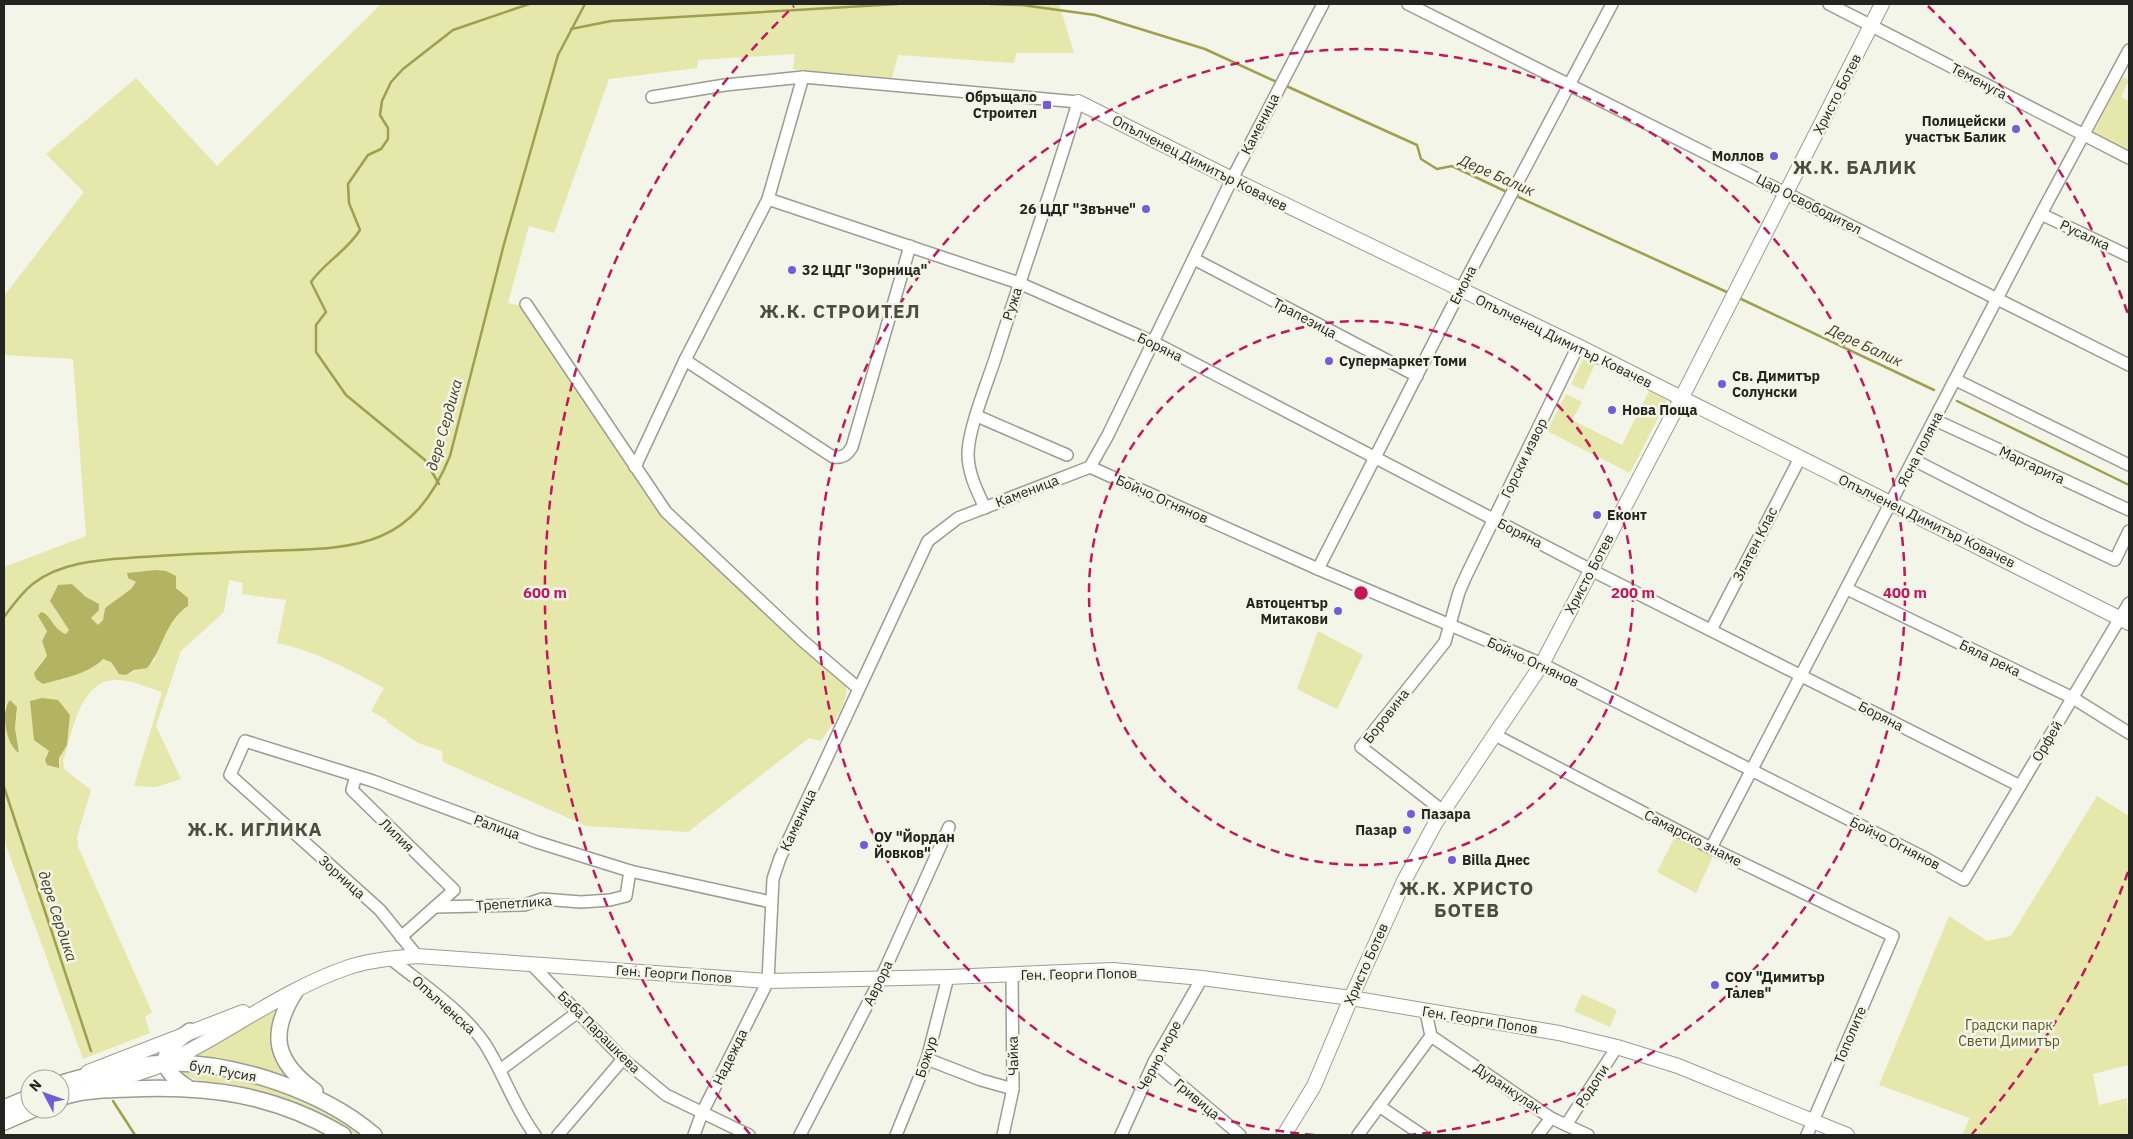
<svg xmlns="http://www.w3.org/2000/svg" width="2133" height="1139" font-family="'IBM Plex Sans',sans-serif">
<style>
.green{fill:#e6e7ab;fill-rule:evenodd}
.forest{fill:#b3b361}
.lines{fill:none;stroke-linecap:round;stroke-linejoin:round}
.stream{stroke:#9f9f4d;stroke-width:2.5}
.minor-casing{stroke:#9c9c92;stroke-width:14}
.tertiary-casing{stroke:#9c9c92;stroke-width:16}
.secondary-casing{stroke:#9c9c92;stroke-width:18}
.minor{stroke:#fff;stroke-width:11}
.tertiary{stroke:#fff;stroke-width:14}
.secondary{stroke:#fff;stroke-width:15}
.ring{fill:none;stroke:#c2185b;stroke-width:2.5;stroke-dasharray:9 6}
.poi-dot{fill:#755cd7;stroke:#f4f5e9;stroke-width:2}
.labels{text-anchor:middle;dominant-baseline:central;stroke-width:5;stroke-linejoin:round;paint-order:stroke}
.street-label{font-size:14px;fill:#242420;stroke:#f4f5e9}
.poi-label{font-size:14px;font-weight:bold;fill:#242420;stroke:#f4f5e9;text-anchor:start}
.park-label{font-size:14px;fill:#59581b;stroke:#f4f5e9}
.water-label{font-size:15px;font-style:italic;fill:#40401d;stroke:#f4f5e9}
.district-label{font-size:19px;font-weight:bold;letter-spacing:1px;fill:#4b4c42;stroke:#f4f5e9}
.centre{fill:#c2185b;stroke:#f4f5e9;stroke-width:2.5}
.ring-label{font-size:15px;text-anchor:middle;font-weight:bold;fill:#c2185b;stroke:#f4f5e9;stroke-width:5;stroke-linejoin:round;paint-order:stroke}
</style>
<rect width="100%" height="100%" fill="#f4f5e9"/>
<g class="green">
<path d="M381,4H1059L1074,53H1016L1014,63L898,55L892,78L793,69L795,54L698,60L697,68L609,79L554,233L529,226L508,303L522,306L662,515L844,682C854,697 830,727 821,741L809,738L688,832L586,826L443,762L442,751L418,743L387,722V720L371,711L384,688C350,670 314,650 277,643L286,600L242,594L243,583L229,580L224,612L181,651L156,726L181,779L156,787L134,786L162,692C149,688 134,681 120,680C79,677 73,732 63,762L65,770L91,790L77,837L78,847L152,1012L145,1017L150,1033L83,1059L4,840V567L86,536L73,359L4,355V296L84,192L46,154L136,78L217,166ZM155,570L175,585L188,606C169,619 160,640 154,661L126,675L115,669L111,661L103,659L40,664L47,657L42,641L47,631L38,616L49,617L58,631L66,634L69,630L50,601L58,586L72,584L86,597L99,604L91,618L98,626L103,620L105,608L131,589L136,582L128,573ZM5,705L17,712L15,728L19,753C6,741 3,721 5,705ZM64,709L70,715L67,745L59,758L60,764L45,760L49,751L45,748Z"/>
<path d="M2122,77L2129,80L2121,97L2129,101V150L2093,133Z"/>
<path d="M1583,359L1595,364L1583,390L1571,384Z"/>
<path d="M1649,391L1667,400L1630,473L1547,431L1566,394L1582,402L1572,420L1622,445Z"/>
<path d="M1318,631L1363,655L1337,709L1297,689Z"/>
<path d="M2097,796L2129,816V1065L2093,1074L2099,1105L2127,1098L2129,1135H1962L1970,1118L1879,1085L1949,916L1987,941L2011,936Z"/>
<path d="M1677,833L1715,852L1696,893L1657,872Z"/>
<path d="M1582,994L1617,1010L1610,1027L1574,1011Z"/>
<path d="M280,1006L292,1080L182,1060Z"/>
<path d="M176,1069L249,1079L304,1097L368,1135H356C327,1117 294,1100 261,1091C234,1084 197,1087 176,1069Z"/>
</g>
<g class="forest">
<path d="M155,570L166,571L176,576V588L188,598V606C164,622 164,648 147,668L134,670L126,675L119,674L111,662L103,659C88,674 64,678 43,684L36,679L34,673L47,656L42,641L47,631L38,616L41,612C52,615 52,629 66,634L69,630L50,601L58,585L72,584L86,597L99,604V610L91,618L98,625L103,620L105,608L131,589L136,582L128,578L127,573Z"/>
<path d="M42,698L58,700L70,715L67,745L59,758V768L47,765L45,760L49,751L34,740L30,701Z"/>
<path d="M10,700L17,707L15,728L19,753C6,745 0,711 10,700Z"/>
</g>
<g class="lines">
<g class="stream">
<path d="M990,4L1022,5L1095,15L1205,49L1279,83"/>
<path d="M571,29L611,21L898,4"/>
<path d="M1284,85L1417,145L1421,159L1437,169L1452,166L1509,193"/>
<path d="M1514,195L1729,293"/>
<path d="M1739,298L1934,390"/>
<path d="M1957,401L2129,485"/>
<path d="M439,484L425,460L346,395L316,352V325L326,312L311,282C325,262 347,251 360,230L349,203L348,184L368,155L381,149L388,139V128L380,115L382,101L391,82L403,69L453,30L529,4"/>
<path d="M4,617C13,605 22,592 34,583C60,563 97,560 128,558C173,554 219,553 264,551C354,548 411,551 450,456L504,244L558,55L585,4"/>
<path d="M4,787L91,1051"/>
<path d="M113,1101L135,1135"/>
</g>
<defs>
<g id="minor">
<path d="M1408,4L2129,365"/>
<path d="M1829,4L2129,158"/>
<path d="M652,97L725,85L803,77L1078,102C1053,188 1022,273 995,359C987,383 968,430 968,454C968,473 977,491 985,508"/>
<path d="M768,199L1019,283L1153,342L1591,570L2020,786"/>
<path d="M2041,214L2129,256"/>
<path d="M1194,259L1417,376"/>
<path d="M526,304L666,512L803,641L858,688"/>
<path d="M685,360L833,457C843,458 847,455 852,447L910,246"/>
<path d="M1956,380L2129,465"/>
<path d="M977,416L1067,455"/>
<path d="M1935,420L2129,510"/>
<path d="M1914,460L2035,522L2115,560L2129,531"/>
<path d="M635,467L685,360L768,199L803,77"/>
<path d="M1090,467L1318,569L1542,664L1927,859L1964,880L2129,603"/>
<path d="M1318,569L1460,291L1612,4"/>
<path d="M1847,589L2073,698L2129,733"/>
<path d="M1711,630L1800,458"/>
<path d="M1495,735L1711,848L1893,936L1807,1135"/>
<path d="M356,776L352,790L454,890L401,937"/>
<path d="M1443,811L1361,747L1445,642L1459,592L1466,576L1578,346"/>
<path d="M1711,848L2041,214L2129,50"/>
<path d="M435,907L524,905L542,899L581,902L610,900L626,896L630,871"/>
<path d="M417,956L380,910L230,775L245,741L373,781L537,842L630,871L771,902"/>
<path d="M391,959C423,985 462,1010 485,1044C504,1074 514,1107 535,1135"/>
<path d="M532,965L623,1059L666,1095L749,1135"/>
<path d="M1431,1036L1551,1118L1588,1135"/>
<path d="M927,1059L981,1080L1013,1089"/>
<path d="M1154,1062L1240,1135"/>
<path d="M500,1070L578,1012"/>
<path d="M1379,1106L1422,1135"/>
<path d="M1566,1125L1617,1047"/>
<path d="M558,1135L623,1059"/>
<path d="M694,1135L702,1113L768,981L773,879L780,858L928,541L958,518L1090,467L1108,435L1232,179L1323,4"/>
<path d="M800,1135L881,978L949,827"/>
<path d="M896,1135L927,1059L948,977"/>
<path d="M1003,1135L1013,1089L1012,975"/>
<path d="M1121,1135L1154,1062L1202,978"/>
<path d="M1358,1135L1431,1036L1426,1012"/>
<path d="M1538,1135L1551,1118"/>
</g>
<g id="tertiary">
<path d="M1078,102L1232,179L1578,346L2129,623"/>
<path d="M88,1072L243,1012"/>
<path d="M90,1088C115,1079 142,1074 166,1063C228,1033 284,989 349,967C371,960 394,958 417,956L768,981L948,977L1113,970L1202,978L1351,998L1559,1033L1617,1047L1678,1066L1847,1135"/>
<path d="M1284,1135L1314,1086L1351,998L1404,881L1436,822L1542,664L1681,399L1882,4"/>
</g>
<g id="secondary">
<path d="M295,992C268,1035 275,1062 315,1091"/>
<path d="M60,1084C72,1079 84,1077 97,1074C119,1069 142,1064 165,1063C233,1061 323,1091 374,1135"/>
<path d="M187,1087C154,1066 162,1050 190,1031"/>
<path d="M60,1098C81,1090 105,1090 128,1089C207,1085 274,1094 343,1135"/>
<path d="M4,1108L30,1097"/>
<path d="M4,1122L34,1109"/>
</g>
</defs>
<use href="#minor" class="minor-casing"/>
<use href="#tertiary" class="tertiary-casing"/>
<use href="#secondary" class="secondary-casing"/>
<use href="#minor" class="minor"/>
<use href="#tertiary" class="tertiary"/>
<use href="#secondary" class="secondary"/>
</g>
<g class="ring">
<circle cx="1361" cy="593" r="272"/>
<path d="M1314 1135A544 544 0 1 1 1408 1135"/>
<path d="M2128 872A816 816 0 0 1 1972 1134M750 1134A816 816 0 0 1 794 6M1928 6A816 816 0 0 1 2128 314"/>
</g>
<g class="poi-dot">
<rect x="1042" y="100" width="10" height="10" rx="2.5"/>
<circle cx="2016" cy="129" r="5"/>
<circle cx="1774" cy="156" r="5"/>
<circle cx="1146" cy="209" r="5"/>
<circle cx="792" cy="270" r="5"/>
<circle cx="1329" cy="361" r="5"/>
<circle cx="1722" cy="384" r="5"/>
<circle cx="1612" cy="410" r="5"/>
<circle cx="1597" cy="515" r="5"/>
<circle cx="1338" cy="611" r="5"/>
<circle cx="1411" cy="814" r="5"/>
<circle cx="1407" cy="830" r="5"/>
<circle cx="864" cy="845" r="5"/>
<circle cx="1452" cy="860" r="5"/>
<circle cx="1715" cy="985" r="5"/>
</g>
<g class="labels">
<g class="street-label">
<text transform="translate(1979 81) rotate(28)">Теменуга</text>
<text transform="translate(1837 94) rotate(-63)">Христо Ботев</text>
<text transform="translate(1260 124) rotate(-63)">Каменица</text>
<text transform="translate(1200 163) rotate(27)">Опълченец Димитър Ковачев</text>
<text transform="translate(1809 204) rotate(27)">Цар Освободител</text>
<text transform="translate(2085 235) rotate(25)">Русалка</text>
<text transform="translate(1463 285) rotate(-63)">Емона</text>
<text transform="translate(1012 304) rotate(-72)">Ружа</text>
<text transform="translate(1305 318) rotate(28)">Трапезица</text>
<text transform="translate(1564 341) rotate(26)">Опълченец Димитър Ковачев</text>
<text transform="translate(1160 347) rotate(26)">Боряна</text>
<text transform="translate(1920 449) rotate(-63)">Ясна поляна</text>
<text transform="translate(1524 458) rotate(-64)">Горски извор</text>
<text transform="translate(2032 465) rotate(25)">Маргарита</text>
<text transform="translate(1027 491) rotate(-21)">Каменица</text>
<text transform="translate(1162 499) rotate(24)">Бойчо Огнянов</text>
<text transform="translate(1927 521) rotate(26)">Опълченец Димитър Ковачев</text>
<text transform="translate(1520 533) rotate(27)">Боряна</text>
<text transform="translate(1755 544) rotate(-63)">Златен Клас</text>
<text transform="translate(1589 574) rotate(-62)">Христо Ботев</text>
<text transform="translate(1990 658) rotate(26)">Бяла река</text>
<text transform="translate(1533 662) rotate(25)">Бойчо Огнянов</text>
<text transform="translate(1386 716) rotate(-52)">Боровина</text>
<text transform="translate(1881 716) rotate(27)">Боряна</text>
<text transform="translate(2047 741) rotate(-59)">Орфей</text>
<text transform="translate(798 820) rotate(-65)">Каменица</text>
<text transform="translate(497 827) rotate(20)">Ралица</text>
<text transform="translate(397 835) rotate(44)">Лилия</text>
<text transform="translate(1693 838) rotate(27)">Самарско знаме</text>
<text transform="translate(1895 843) rotate(27)">Бойчо Огнянов</text>
<text transform="translate(342 877) rotate(42)">Зорница</text>
<text transform="translate(514 903) rotate(-4)">Трепетлика</text>
<text transform="translate(1366 964) rotate(-66)">Христо Ботев</text>
<text transform="translate(674 974) rotate(4)">Ген. Георги Попов</text>
<text transform="translate(1079 974) rotate(-1)">Ген. Георги Попов</text>
<text transform="translate(878 983) rotate(-64)">Аврора</text>
<text transform="translate(444 1005) rotate(42)">Опълченска</text>
<text transform="translate(1480 1020) rotate(9)">Ген. Георги Попов</text>
<text transform="translate(599 1032) rotate(45)">Баба Парашкева</text>
<text transform="translate(1850 1035) rotate(-67)">Тополите</text>
<text transform="translate(1013 1056) rotate(-91)">Чайка</text>
<text transform="translate(1159 1056) rotate(-62)">Черно море</text>
<text transform="translate(730 1057) rotate(-64)">Надежда</text>
<text transform="translate(926 1057) rotate(-72)">Божур</text>
<text transform="translate(223 1071) rotate(10)">бул. Русия</text>
<text transform="translate(1592 1086) rotate(-57)">Родопи</text>
<text transform="translate(1508 1088) rotate(34)">Дуранкулак</text>
<text transform="translate(1197 1099) rotate(40)">Гривица</text>
</g>
<g class="poi-label">
<text x="1037" y="97" text-anchor="end">Обръщало<tspan x="1037" dy="16">Строител</tspan></text>
<text x="2006" y="121" text-anchor="end">Полицейски<tspan x="2006" dy="16">участък Балик</tspan></text>
<text x="1764" y="156" text-anchor="end">Моллов</text>
<text x="1136" y="209" text-anchor="end">26 ЦДГ "Звънче"</text>
<text x="802" y="270">32 ЦДГ "Зорница"</text>
<text x="1339" y="361">Супермаркет Томи</text>
<text x="1732" y="376">Св. Димитър<tspan x="1732" dy="16">Солунски</tspan></text>
<text x="1622" y="410">Нова Поща</text>
<text x="1607" y="515">Еконт</text>
<text x="1328" y="603" text-anchor="end">Автоцентър<tspan x="1328" dy="16">Митакови</tspan></text>
<text x="1421" y="814">Пазара</text>
<text x="1397" y="830" text-anchor="end">Пазар</text>
<text x="874" y="837">ОУ "Йордан<tspan x="874" dy="16">Йовков"</tspan></text>
<text x="1462" y="860">Billa Днес</text>
<text x="1725" y="977">СОУ "Димитър<tspan x="1725" dy="16">Талев"</tspan></text>
</g>
<g class="park-label">
<text x="2009" y="1025">Градски парк<tspan x="2009" dy="16">Свети Димитър</tspan></text>
</g>
<g class="water-label">
<text transform="translate(1497 175) rotate(24)">Дере Балик</text>
<text transform="translate(1865 345) rotate(25)">Дере Балик</text>
<text transform="translate(444 425) rotate(-74)">дере Сердика</text>
<text transform="translate(58 916) rotate(72)">дере Сердика</text>
</g>
<g class="district-label">
<text x="1855" y="167">Ж.К. БАЛИК</text>
<text x="840" y="311">Ж.К. СТРОИТЕЛ</text>
<text x="255" y="829">Ж.К. ИГЛИКА</text>
<text x="1467" y="888">Ж.К. ХРИСТО<tspan x="1467" dy="22">БОТЕВ</tspan></text>
</g>
</g>
<circle cx="1361" cy="593" r="8" class="centre"/>
<g class="ring-label">
<text x="1633" y="598">200 m</text>
<text x="1905" y="598">400 m</text>
<text x="545" y="598">600 m</text>
</g>
<rect width="2133" height="1139" fill="none" stroke="#242420" stroke-width="10"/>
<g transform="translate(45 1094) rotate(311)"><circle r="24" fill="#f4f5e9" stroke="#a1a199"/>
<path d="M0-4L9 19L0 12L-9 19Z" fill="#755cd7"/>
<text y="-8" font-size="14" font-weight="bold" text-anchor="middle" fill="#242420">N</text>
</g>
</svg>
